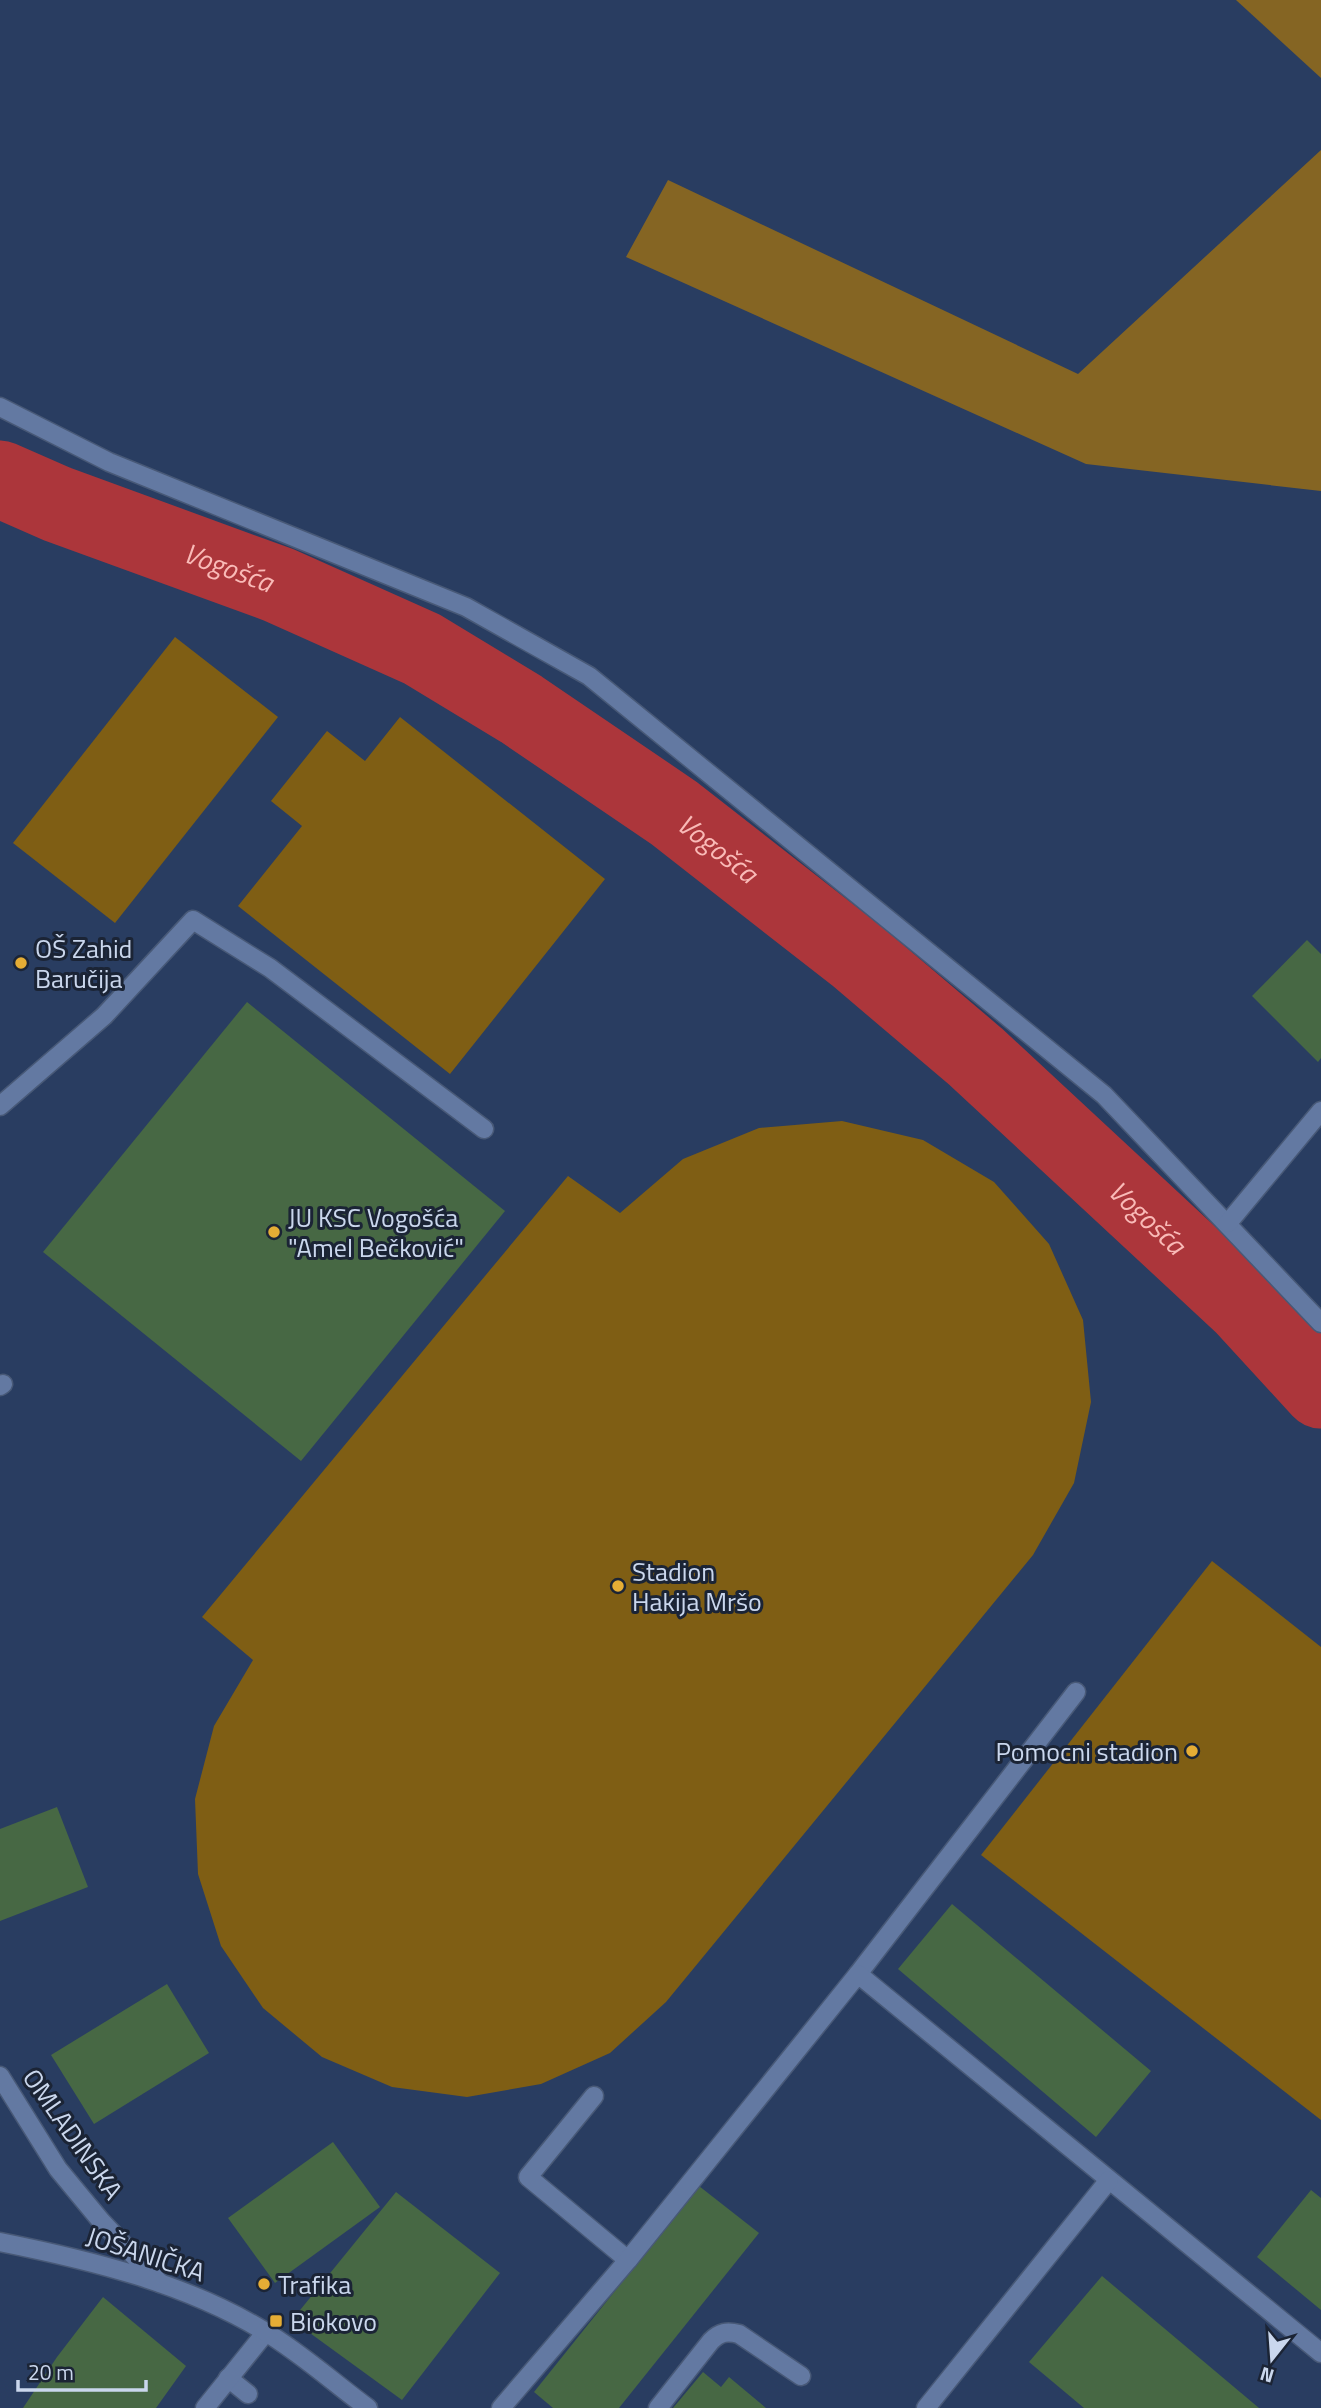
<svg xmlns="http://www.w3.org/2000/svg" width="1321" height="2408" font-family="'Titillium Web',sans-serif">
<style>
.green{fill:#7f5e14}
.forest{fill:#856523}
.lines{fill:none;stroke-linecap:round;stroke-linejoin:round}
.river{stroke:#ac363b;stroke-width:77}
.building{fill:#476844}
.service-casing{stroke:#485977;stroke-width:21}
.minor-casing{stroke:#485977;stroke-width:21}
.service{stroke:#6379a2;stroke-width:18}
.minor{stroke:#6379a2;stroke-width:18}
.poi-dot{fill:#e5ad35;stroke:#1b2435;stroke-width:2.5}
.labels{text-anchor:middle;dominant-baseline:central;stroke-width:6;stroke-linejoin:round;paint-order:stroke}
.poi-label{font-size:26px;fill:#cad7ed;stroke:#1b2435;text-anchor:start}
.street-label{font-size:26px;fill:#cad7ed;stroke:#1b2435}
.water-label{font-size:28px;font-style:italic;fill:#f9bab7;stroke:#1b2435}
</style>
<rect width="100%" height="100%" fill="#293d61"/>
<g class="green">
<path d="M175,637L278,717L115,923L13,843Z"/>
<path d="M400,717L605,879L450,1074L238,906L302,826L271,801L327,731L365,761Z"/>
<path d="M842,1121L923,1140L994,1182L1049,1244L1083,1320L1091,1402L1074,1483L1033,1555L666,2002L610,2053L541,2084L467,2097L392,2087L322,2057L263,2008L221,1946L198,1874L195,1799L214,1726L253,1660L202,1617L568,1176L620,1213L683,1159L759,1128Z"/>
<path d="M1212,1561L1321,1647V2120L981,1855Z"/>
</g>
<g class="forest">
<path d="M1236,0H1321V78Z"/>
<path d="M1321,150V491L1086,464L626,257L668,180L1078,374Z"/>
</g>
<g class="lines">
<path class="river" id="s1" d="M0,479L57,504L279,585L422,649L521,709L674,813L857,956L976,1057L1243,1305L1321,1390"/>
</g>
<g class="building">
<path d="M1307,940L1321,954V1058L1318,1062L1252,996Z"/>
<path d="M247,1002L505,1211L301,1461L43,1252Z"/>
<path d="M57,1807L88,1887L0,1921V1829Z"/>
<path d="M952,1904L1151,2071L1096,2137L898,1969Z"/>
<path d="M167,1984L209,2053L94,2124L51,2055Z"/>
<path d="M333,2142L380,2207L275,2283L228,2218Z"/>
<path d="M699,2186L759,2233L619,2408H553L534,2392Z"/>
<path d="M1311,2190L1321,2198V2310L1257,2257Z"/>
<path d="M396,2192L500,2273L402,2400L292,2320Z"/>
<path d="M1102,2276L1259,2408H1084L1029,2362Z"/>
<path d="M103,2297L186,2366L156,2408H23L57,2357Z"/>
<path d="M703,2372L721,2387L729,2377L766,2408H673Z"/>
</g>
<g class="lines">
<defs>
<g id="service">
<path d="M0,1106L104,1016L193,920L270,968L484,1129"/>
<path d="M0,1386L3,1384"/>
<path d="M858,1974L1076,1692"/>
<path d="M594,2096L528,2177L628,2260"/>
<path d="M228,2378L248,2394"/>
<path d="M205,2408L266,2332"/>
<path d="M501,2408L628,2260L858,1974L1321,2353"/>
<path d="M658,2408L711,2341C720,2332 727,2331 739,2334L801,2376"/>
<path d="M926,2408L1109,2180"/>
</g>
<g id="minor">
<path d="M0,407L109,462L466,607L589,676L1104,1095L1321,1323"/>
<path d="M1228,1223L1321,1111"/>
<path d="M0,2076L58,2169L101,2221L160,2283"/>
<path d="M0,2242C90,2260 185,2283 264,2331C301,2353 334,2383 368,2408"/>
</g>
</defs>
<use href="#service" class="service-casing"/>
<use href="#minor" class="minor-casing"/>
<use href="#service" class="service"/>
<use href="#minor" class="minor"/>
</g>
<g class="poi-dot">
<circle cx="21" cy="963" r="7"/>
<circle cx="274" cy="1232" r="7"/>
<circle cx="618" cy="1586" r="7"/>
<circle cx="1192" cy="1751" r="7"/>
<circle cx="264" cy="2284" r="7"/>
<rect x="269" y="2314" width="14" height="14" rx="3.5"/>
</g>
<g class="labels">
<g class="poi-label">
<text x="35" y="948">OŠ Zahid<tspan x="35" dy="30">Baručija</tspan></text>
<text x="288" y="1217">JU KSC Vogošća<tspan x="288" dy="30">"Amel Bečković"</tspan></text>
<text x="632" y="1571">Stadion<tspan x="632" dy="30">Hakija Mršo</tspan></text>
<text x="1178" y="1751" text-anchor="end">Pomocni stadion</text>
<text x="278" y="2284">Trafika</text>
<text x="290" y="2321">Biokovo</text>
</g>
<g class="street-label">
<text transform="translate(73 2134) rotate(55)">OMLADINSKA</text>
<text transform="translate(146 2254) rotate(18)">JOŠANIČKA</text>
</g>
<g class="water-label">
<text stroke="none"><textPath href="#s1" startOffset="245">Vogošća</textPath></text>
<text stroke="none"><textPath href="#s1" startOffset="812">Vogošća</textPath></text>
<text stroke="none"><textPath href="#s1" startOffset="1379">Vogošća</textPath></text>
</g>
</g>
<g transform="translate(1272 2359) rotate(197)" stroke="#1b2435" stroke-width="5" paint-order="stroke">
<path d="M0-5L12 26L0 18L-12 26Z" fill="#cad7ed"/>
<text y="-10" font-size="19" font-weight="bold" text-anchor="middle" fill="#cad7ed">N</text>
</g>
<path d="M18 2380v10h128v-10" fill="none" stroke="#cad7ed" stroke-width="3.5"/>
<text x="28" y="2380" font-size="21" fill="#cad7ed" stroke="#1b2435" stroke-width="5" paint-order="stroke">20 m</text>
</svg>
